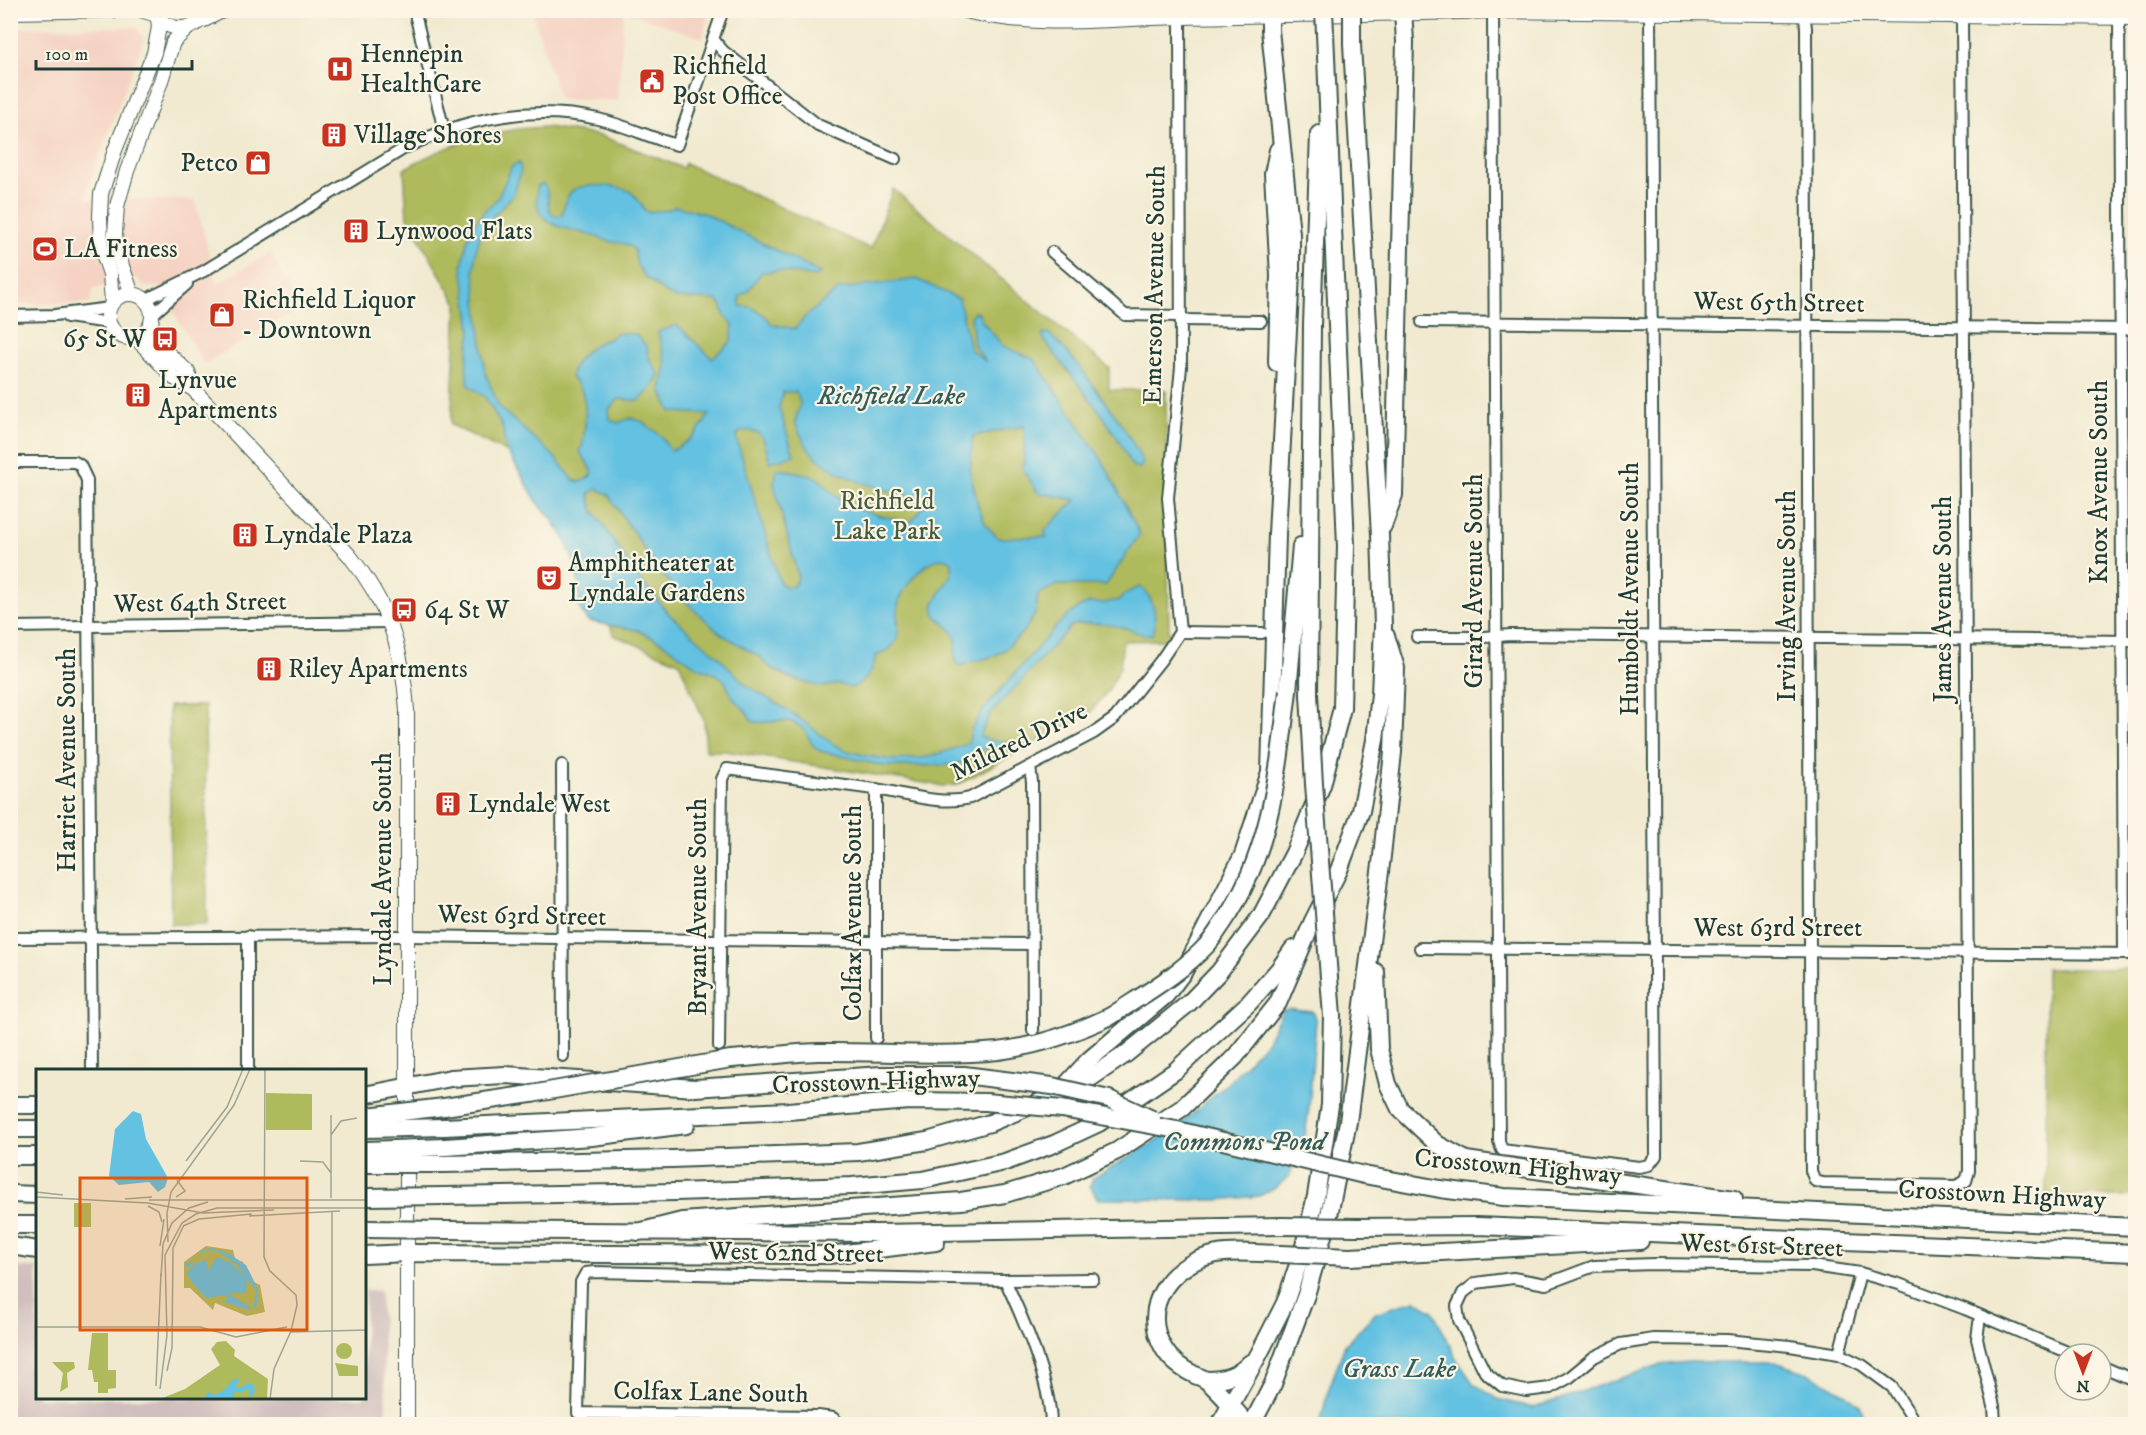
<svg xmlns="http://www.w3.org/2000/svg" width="2146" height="1435" font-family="'IM FELL DW Pica',serif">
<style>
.built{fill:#f5d2c2}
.industrial{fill:#d1bfbd}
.green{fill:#afba5c;stroke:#677c48;stroke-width:1.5}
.water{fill:#63c1e1;stroke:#417f8a;stroke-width:1.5;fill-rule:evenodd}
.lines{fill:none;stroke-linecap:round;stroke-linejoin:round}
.minor-casing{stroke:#3e574b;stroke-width:14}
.major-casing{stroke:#3e574b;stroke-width:16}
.highway-casing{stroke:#3e574b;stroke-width:20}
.minor{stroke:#fff;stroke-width:10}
.major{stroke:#fff;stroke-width:14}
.highway{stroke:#fff;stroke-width:16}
.highway-bridge-casing{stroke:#3e574b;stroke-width:20;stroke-linecap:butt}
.highway-bridge{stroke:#fff;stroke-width:16}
.labels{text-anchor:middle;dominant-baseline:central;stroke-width:4.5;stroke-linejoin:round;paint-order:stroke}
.poi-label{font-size:26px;fill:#1f3d34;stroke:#fcf5e5;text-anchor:start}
.street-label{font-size:26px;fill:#1f3d34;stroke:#fcf5e5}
.park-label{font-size:26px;fill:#435c3e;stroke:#fcf5e5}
.water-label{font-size:27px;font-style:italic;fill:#305e5f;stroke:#fcf5e5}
.inset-road{fill:none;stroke:#9da592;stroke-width:1.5}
.view{fill:#de580e;fill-opacity:0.15;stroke:#de580e;stroke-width:3}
.inset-edge{fill:none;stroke:#1f3d34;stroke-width:3}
</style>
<rect width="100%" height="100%" fill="#fcf5e5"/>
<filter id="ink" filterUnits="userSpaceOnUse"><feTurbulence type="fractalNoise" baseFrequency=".0167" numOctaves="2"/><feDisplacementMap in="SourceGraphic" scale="12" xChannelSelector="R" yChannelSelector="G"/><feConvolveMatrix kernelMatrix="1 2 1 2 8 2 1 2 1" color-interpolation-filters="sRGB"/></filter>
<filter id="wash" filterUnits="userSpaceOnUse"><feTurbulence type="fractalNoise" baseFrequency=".008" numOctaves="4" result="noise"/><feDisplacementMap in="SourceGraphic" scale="24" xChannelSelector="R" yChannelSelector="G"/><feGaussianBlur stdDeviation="1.35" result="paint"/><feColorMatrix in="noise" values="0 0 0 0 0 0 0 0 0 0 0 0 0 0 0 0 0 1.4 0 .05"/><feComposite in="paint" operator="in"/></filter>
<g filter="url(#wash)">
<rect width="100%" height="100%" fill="#f1ead0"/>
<g class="built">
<path d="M532,11V10L710,11L702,38L624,11L618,101L559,99Z"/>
<path d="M136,27L144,39L87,189V199L195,200L217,284L270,253L300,308L204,364L159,287H145L137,277L93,289L90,303L11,304L10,28Z"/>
</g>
<path class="industrial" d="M10,1267L37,1268L38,1398H364L365,1290L380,1291L387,1424H11Z"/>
<g class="green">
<path d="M548,127L601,136L683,168L685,163L871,249L893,189L1109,368V390H1166L1169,640L1123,641L1120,667L1109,689L1091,712L957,785L943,786L725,751H706L704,721L679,662L613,635L576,486L451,425L457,304L407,217L404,169C449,143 496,128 548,127Z"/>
<path d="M169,706H205L207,924H171Z"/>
<rect x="2046" y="969" width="89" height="227"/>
</g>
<g class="water">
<path d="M519,163L521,170L514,194L482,228L476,251L474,271L485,372L499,407L552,454L574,480L581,482L592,475V471L579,450L582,447C585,431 589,404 580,388C578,384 573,380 571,377C572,361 591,345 605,340H608L617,333L635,334L641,340L647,347L648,356L659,374L652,388L639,401L619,399L609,409L610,419L617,423L631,418L643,422L662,437L670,451C687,444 701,431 709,414L671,412L661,390L666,364L658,332L677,325L712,358L731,342L733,325L724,314L721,304L716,300L676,298L663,291L645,277L637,265L634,249C623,241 620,244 608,241C603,240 599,238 595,236C566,228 528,227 538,185L543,184C553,193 542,209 556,216L562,215C564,208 565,199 570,193C579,182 617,185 629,191C638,196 640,205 647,212L668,210L676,206L706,214L820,273L816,277L780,271L762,272L747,292L740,296V306L751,307L764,315L772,324L795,329L805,317L839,289L917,279L959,299L970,349L986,362L974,346L971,316L974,312L979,313L982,321L1003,346L1034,359L1104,463L1140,534L1106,585H1058L1038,594C1037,600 1037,607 1035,613C1030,627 1007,651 993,656C982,661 973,659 962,666L956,664C954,657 955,651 956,643C956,631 943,623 935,615L933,605L952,573V562C934,547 903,586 899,602C896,613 900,630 897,639C893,649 885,652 876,656C872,673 867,680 852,688L838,684L822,687L790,678L768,666L760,657L721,634L689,605L657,568L608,494L597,489L589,494L593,510L637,576L669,614L718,656L746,685L794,714L830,742L844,750L867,756L894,760L929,757L968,744L972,728L984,709L1058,624L1078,608L1090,603H1104L1119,600L1126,593L1140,587C1154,596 1158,619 1153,634C1139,636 1137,631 1125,628C1110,624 1086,622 1072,625L989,716L980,736L989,740L1016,742L1020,746L1015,749L991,747L981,750L963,762L951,765L903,766H884L820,751C809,745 811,737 803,729C789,714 770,725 753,722L744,709L733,698L724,680L714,673L696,666L661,642L637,630L588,621L579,607V586L575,564L564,538L552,519L538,503L510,456L505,445L502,426L485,397L469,386L466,368L471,329L462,265L470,230L485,210L497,199L512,166ZM783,392H796C805,409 795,408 796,423C796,427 801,435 803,440C816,466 851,480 878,488C895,493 912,493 927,501L911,522C887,518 864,513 843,501C833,495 827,485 818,479C807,472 789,471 777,469L774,484L798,577L794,586L787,587L780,583L736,437L741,431C766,429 764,442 770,462L794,455L779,408ZM1024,426L1025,440L1023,470L1038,493L1076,500L1045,530L1046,537C1030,536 1014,538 998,538L986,525L978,506L970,471L973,436Z"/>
<path d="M1048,333C1067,349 1081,369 1096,389C1114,413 1131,436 1143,463L1139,469L1131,465L1119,441L1103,416L1044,340L1042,335Z"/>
<path d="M1292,1009L1312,1011L1316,1021L1309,1108L1304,1143L1288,1177L1275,1188L1259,1196L1216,1200L1098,1199L1090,1186L1093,1178L1153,1143L1194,1113L1230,1081L1266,1042L1283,1010Z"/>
<path d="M1415,1300L1433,1311L1457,1360L1473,1383L1497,1399L1534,1408L1659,1365L1689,1362H1775L1808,1373L1847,1394L1860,1406L1867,1424H1320L1328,1391L1345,1345L1376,1313Z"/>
</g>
</g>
<g filter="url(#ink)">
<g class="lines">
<defs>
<g id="minor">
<path d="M414,10L444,130"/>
<path d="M1804,10L1806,28L1811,1171L1815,1181L1823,1183L1956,1186L1966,1181L1969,1171L1962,16"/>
<path d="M2119,10L2124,954"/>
<path d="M1493,11L1499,1141L1502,1150L1639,1167L1649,1165L1656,1156L1650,10"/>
<path d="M713,39L723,51L818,125L895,159"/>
<path d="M1052,252L1125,315L1181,316"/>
<path d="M145,300L204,271L405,148C466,118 530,104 598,119C625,125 650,138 677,145L723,10"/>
<path d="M152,315L187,284"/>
<path d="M10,316L55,315L110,308"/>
<path d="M67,317L109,323"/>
<path d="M1181,320L1261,321"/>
<path d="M1422,322L2136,329"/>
<path d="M10,462H75L80,465L87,480L92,1070"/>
<path d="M10,627L390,622"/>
<path d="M1180,632L1168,498L1181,367L1180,10"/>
<path d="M1180,632L1262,633"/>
<path d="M1417,637H1484L1511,635L2136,641"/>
<path d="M562,765L563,1056"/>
<path d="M1030,767L1032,782L1033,1030"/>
<path d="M10,938L407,936L1032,944"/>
<path d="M1420,948L2136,954"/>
<path d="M876,1038V789"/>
<path d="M719,1046L722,779L727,769C776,776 825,782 874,789C905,793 940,806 970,798L1094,733L1115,718L1161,660L1180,632"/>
<path d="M248,1070V936"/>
<path d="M1005,1280C1024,1321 1050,1380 1051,1424"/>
<path d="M1980,1316L1977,1339L1994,1406L1995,1424"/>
<path d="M1839,1354L1860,1273"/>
<path d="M2101,1366L2136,1381"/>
<path d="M840,1424L833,1418L818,1416L578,1413L581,1282L586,1273L594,1272L1005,1280L1093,1279"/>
<path d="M1912,1424L1911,1416L1892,1387L1862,1365L1839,1354L1790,1346L1727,1340L1654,1339L1621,1344L1594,1357L1570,1377L1550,1388L1526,1391L1502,1386L1485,1372L1459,1320L1457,1306L1463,1293L1476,1283L1513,1278L1546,1284L1594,1266L1654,1264L1812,1266L1860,1273L1899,1284L1965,1309L2072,1354"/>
</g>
<g id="major">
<path d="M141,10L156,15"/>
<path d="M962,10C1035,30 1110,18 1184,17C1287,14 1390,15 1493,11L2136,18"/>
<path d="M10,12L116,10"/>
<path d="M156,15C171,35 197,31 209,10"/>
<path d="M204,20L224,10"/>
<circle cx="130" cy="316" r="22"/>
<path d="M132,294L117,252L115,234L117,206L127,171L160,84L173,42L188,28"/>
<path d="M112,303L110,274L101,247L100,216L101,194L115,150L154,53L159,27L158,18"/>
<path d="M148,330L159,345L188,372L193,389"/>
<path d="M136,338L174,378L193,389L349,555C388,603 403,649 407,711V1424"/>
</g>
<g id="highway">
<path d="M1277,363L1279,275L1273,174L1278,150"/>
<path d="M1383,526L1394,495L1405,42L1403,10"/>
<path d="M1288,691L1301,546"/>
<path d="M1309,694L1312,325L1319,134"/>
<path d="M1376,972L1379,1049L1388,1084L1400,1109L1437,1144L1466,1160L1734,1199"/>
<path d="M731,1059C760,1057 789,1053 818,1052C878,1051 938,1057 998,1051C1038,1046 1075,1033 1111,1016"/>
<path d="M1066,1085L1089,1060L1166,995L1184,971L1243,855L1270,772L1277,534L1291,274V234L1270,30V10"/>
<path d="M364,1095L451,1078L505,1075L695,1088L881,1075H964"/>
<path d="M10,1105H38"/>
<path d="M444,1107L531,1094"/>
<path d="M444,1127L788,1111L909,1101L986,1102"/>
<path d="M10,1129H38"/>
<path d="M445,1147L592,1137L686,1125"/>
<path d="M10,1156H38"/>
<path d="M444,1164L672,1159L858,1152L927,1141L990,1123L1054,1096L1092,1077L1126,1054L1157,1029L1189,1003L1219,972L1261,916L1294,853L1322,785L1342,708L1346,546L1326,56"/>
<path d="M1364,1175L1440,1189L1504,1197L2136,1227"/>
<path d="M10,1194L38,1195"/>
<path d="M444,1196L676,1192L852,1186L923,1180L1005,1162L1054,1144L1099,1123L1175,1071L1249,1003L1279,969L1293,949"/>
<path d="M10,1225H38"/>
<path d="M1357,1227L1478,1226L2136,1253"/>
<path d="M445,1230L878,1233L1282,1226"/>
<path d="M638,1232L682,1221L961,1201L1005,1194L1064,1176L1117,1151L1182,1108L1235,1057L1278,1003L1313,921L1339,870L1361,811L1375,740L1380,694L1383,626L1380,535L1352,44"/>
<path d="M10,1246L38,1250"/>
<path d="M364,1255L408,1253L829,1255L936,1242"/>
<path d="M1350,1257L1640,1241"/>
<path d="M1207,1380C1224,1380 1238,1376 1250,1363"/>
<path d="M1220,1424L1259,1354L1285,1303L1303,1250L1316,1196L1330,1105L1332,1016"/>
<path d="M1244,1424L1242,1418C1231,1406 1220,1391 1207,1381C1204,1378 1199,1377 1195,1375C1182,1369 1171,1361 1164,1349C1138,1305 1173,1262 1217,1254C1237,1250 1261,1254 1281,1254"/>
<path d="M1252,1424L1273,1384L1306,1295L1329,1215L1348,1122L1382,856L1393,752L1396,668L1386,636"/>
</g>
</defs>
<use href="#minor" class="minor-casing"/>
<use href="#major" class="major-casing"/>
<use href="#highway" class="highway-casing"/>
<use href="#minor" class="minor"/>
<use href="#major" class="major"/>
<use href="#highway" class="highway"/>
<defs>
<g id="highway-bridge">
<path d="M1324,10L1326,56"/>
<path d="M1352,10V44"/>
<path d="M1309,694L1314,784L1332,1016"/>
<path d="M1111,1016C1144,994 1180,974 1207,945C1213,939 1218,930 1223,923C1271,854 1278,772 1288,691"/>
<path d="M964,1075L1052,1086L1109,1099L1152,1119"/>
<path d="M531,1094L731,1059"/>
<path d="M986,1102L1062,1109L1177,1130L1364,1175"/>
<path d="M367,1116L444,1107"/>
<path d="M367,1129L444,1127"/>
<path d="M367,1150L445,1147"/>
<path d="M367,1164H444"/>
<path d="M367,1197L444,1196"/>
<path d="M1282,1226L1357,1227"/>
<path d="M367,1229L445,1230"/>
<path d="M1281,1254L1350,1257"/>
</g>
</defs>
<use href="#highway-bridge" class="highway-bridge-casing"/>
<use href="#highway-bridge" class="highway-bridge"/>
</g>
</g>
<defs>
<symbol id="hospital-square" viewBox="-11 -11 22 22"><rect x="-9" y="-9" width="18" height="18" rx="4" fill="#c8321e" stroke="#fcf5e5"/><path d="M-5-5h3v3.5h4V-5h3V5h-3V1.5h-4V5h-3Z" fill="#fff"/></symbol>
<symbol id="civic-square" viewBox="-11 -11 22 22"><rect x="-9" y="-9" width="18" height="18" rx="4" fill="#c8321e" stroke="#fcf5e5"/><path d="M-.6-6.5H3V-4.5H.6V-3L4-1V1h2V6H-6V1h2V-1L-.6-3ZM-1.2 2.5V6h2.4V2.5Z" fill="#fff"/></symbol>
<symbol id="building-square" viewBox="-11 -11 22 22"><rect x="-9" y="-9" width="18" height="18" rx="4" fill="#c8321e" stroke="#fcf5e5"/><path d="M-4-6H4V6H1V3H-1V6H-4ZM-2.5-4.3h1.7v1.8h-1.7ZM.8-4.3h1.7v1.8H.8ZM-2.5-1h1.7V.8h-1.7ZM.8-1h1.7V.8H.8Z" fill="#fff"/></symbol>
<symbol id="shop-square" viewBox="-11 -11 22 22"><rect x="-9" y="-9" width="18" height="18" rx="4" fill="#c8321e" stroke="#fcf5e5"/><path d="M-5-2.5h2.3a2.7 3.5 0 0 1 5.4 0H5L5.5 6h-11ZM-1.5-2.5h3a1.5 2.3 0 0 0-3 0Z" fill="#fff"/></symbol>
<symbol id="stadium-square" viewBox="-11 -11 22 22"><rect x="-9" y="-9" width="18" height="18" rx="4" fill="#c8321e" stroke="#fcf5e5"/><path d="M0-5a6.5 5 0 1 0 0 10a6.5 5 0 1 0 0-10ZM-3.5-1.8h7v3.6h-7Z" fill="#fff"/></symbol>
<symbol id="bus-square" viewBox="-11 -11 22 22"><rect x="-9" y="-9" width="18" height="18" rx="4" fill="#c8321e" stroke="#fcf5e5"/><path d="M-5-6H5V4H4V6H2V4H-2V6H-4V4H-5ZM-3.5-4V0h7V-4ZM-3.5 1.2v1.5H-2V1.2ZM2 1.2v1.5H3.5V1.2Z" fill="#fff"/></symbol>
<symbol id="theatre-square" viewBox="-11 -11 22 22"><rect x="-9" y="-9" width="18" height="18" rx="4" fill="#c8321e" stroke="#fcf5e5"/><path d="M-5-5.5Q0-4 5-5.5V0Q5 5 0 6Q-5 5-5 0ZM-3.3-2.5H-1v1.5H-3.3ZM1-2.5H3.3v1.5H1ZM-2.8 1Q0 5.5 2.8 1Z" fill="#fff"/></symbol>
</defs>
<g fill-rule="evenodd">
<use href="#hospital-square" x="325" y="54" width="30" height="30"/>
<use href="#civic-square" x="637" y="66" width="30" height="30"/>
<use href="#building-square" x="319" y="120" width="30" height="30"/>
<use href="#shop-square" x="243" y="148" width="30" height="30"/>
<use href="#building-square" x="341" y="216" width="30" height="30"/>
<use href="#stadium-square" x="30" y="234" width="30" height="30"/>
<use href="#shop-square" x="207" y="300" width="30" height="30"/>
<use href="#bus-square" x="150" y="324" width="30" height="30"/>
<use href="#building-square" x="123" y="380" width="30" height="30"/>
<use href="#building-square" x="230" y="520" width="30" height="30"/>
<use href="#theatre-square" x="534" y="563" width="30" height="30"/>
<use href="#bus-square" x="389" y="595" width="30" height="30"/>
<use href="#building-square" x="254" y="654" width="30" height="30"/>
<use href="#building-square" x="433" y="789" width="30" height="30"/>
</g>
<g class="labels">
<g class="poi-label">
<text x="360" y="54">Hennepin<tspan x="360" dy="30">HealthCare</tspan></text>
<text x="672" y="66">Richfield<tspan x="672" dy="30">Post Office</tspan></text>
<text x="354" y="135">Village Shores</text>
<text x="238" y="163" text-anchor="end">Petco</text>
<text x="376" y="231">Lynwood Flats</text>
<text x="64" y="249">LA Fitness</text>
<text x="242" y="300">Richfield Liquor<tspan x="242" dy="30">- Downtown</tspan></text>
<text x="146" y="339" text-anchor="end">65 St W</text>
<text x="158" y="380">Lynvue<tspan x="158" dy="30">Apartments</tspan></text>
<text x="264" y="535">Lyndale Plaza</text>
<text x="568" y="563">Amphitheater at<tspan x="568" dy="30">Lyndale Gardens</tspan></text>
<text x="424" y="610">64 St W</text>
<text x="288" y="669">Riley Apartments</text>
<text x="468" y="804">Lyndale West</text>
</g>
<g class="street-label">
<text transform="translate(1155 285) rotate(-89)">Emerson Avenue South</text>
<text transform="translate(1779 303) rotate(1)">West 65th Street</text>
<text transform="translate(2099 482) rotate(-90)">Knox Avenue South</text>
<text transform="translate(1474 581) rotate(-90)">Girard Avenue South</text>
<text transform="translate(1630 589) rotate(-90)">Humboldt Avenue South</text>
<text transform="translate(1787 596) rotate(-90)">Irving Avenue South</text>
<text transform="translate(1943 599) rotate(-90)">James Avenue South</text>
<text transform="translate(200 603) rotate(-1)">West 64th Street</text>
<text transform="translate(1019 742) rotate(-26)">Mildred Drive</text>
<text transform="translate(67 760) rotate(-90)">Harriet Avenue South</text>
<text transform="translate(383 869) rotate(-90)">Lyndale Avenue South</text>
<text transform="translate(698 907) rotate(-90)">Bryant Avenue South</text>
<text transform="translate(853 913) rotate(-90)">Colfax Avenue South</text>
<text transform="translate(522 916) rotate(1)">West 63rd Street</text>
<text x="1778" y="928">West 63rd Street</text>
<text transform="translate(876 1082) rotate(-2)">Crosstown Highway</text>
<text transform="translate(1518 1167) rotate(5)">Crosstown Highway</text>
<text transform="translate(2002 1195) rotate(3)">Crosstown Highway</text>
<text transform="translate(1762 1246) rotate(2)">West 61st Street</text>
<text transform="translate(796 1253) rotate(1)">West 62nd Street</text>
<text transform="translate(711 1393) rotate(1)">Colfax Lane South</text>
</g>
<g class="park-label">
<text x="887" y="501">Richfield<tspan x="887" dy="30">Lake Park</tspan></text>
</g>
<g class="water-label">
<text x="891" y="396">Richfield Lake</text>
<text x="1244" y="1142">Commons Pond</text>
<text x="1399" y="1369">Grass Lake</text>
</g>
</g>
<g transform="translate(36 1069)">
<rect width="330" height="330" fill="#f1ead0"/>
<path d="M230,24L276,25V61H230ZM38,134H55V158H38ZM170,177L197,181L199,190L207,193L210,209L224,216L229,243L211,247L179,234L177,241L154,219H148V193ZM56,264H72V301H80V319L72,320V324H62V313H58L56,301H52ZM190,272L199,281L198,287L232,310L231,330H124L149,320L184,296L175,280L181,273ZM300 282a8 8 0 1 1 16 0a8 8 0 1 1-16 0ZM38,293L39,299L31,304L32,318L24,323L27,304L16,293ZM299,294L322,297V307H303Z" fill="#afba5c"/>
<path d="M97,42L105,45L110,70L132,109L129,118L122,123L113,113L83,116L73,107L79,60ZM176,179L185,181L188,184H192L210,196L222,220V233L217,243L220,221L211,210L210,223L204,225L201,221L202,225L196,223L194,226L214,238V241L185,232H191L190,226L170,229L155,212L151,204L154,199L170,190L172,202L181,188L195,194L209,208L201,196L180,181L169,182L159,195L150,198L149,193L158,194L167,185L163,182ZM199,309L204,312L199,317L203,319L214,314L217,316L219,322L214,330L212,319L205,324L199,322L197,330H167L173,323L179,326L188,321Z" fill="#63c1e1"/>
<path class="inset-road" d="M229,0L228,188L234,202L260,226L261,236L255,262L238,300L234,330M295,46V129M295,66L305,52L321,49M150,92L191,38L207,0M264,92L287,93L295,104M0,123L27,126M0,128L112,134L167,144L238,141M140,128L149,122L141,111M89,130L116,128M113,131H330M112,137L123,143L126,153M296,143V330M213,147L304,142M147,157L163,150L216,145M132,173L131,144L135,123L198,36L214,0M124,177L128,150M125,208L127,175L136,154L153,139L172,133M0,258H164L200,268L251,258M255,263L330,261M131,302L136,279L137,179L148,156M120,317L125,204M124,320L131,266L129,186L146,154L160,145L181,139H330"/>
<path class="view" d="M44,109H271V261H44Z"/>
<rect width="330" height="330" class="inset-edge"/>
</g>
<rect width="2146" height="1435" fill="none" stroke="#fcf5e5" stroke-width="36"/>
<g transform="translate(2083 1372) rotate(180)"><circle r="28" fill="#fcf5e5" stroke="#a4ab9e" stroke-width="1.5"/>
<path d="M0-4.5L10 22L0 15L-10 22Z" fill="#c8321e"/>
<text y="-9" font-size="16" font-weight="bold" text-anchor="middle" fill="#1f3d34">N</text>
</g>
<path d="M36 60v9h156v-9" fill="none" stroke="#1f3d34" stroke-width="3"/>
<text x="45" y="60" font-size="18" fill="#1f3d34" stroke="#fcf5e5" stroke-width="4.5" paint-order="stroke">100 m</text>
</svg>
